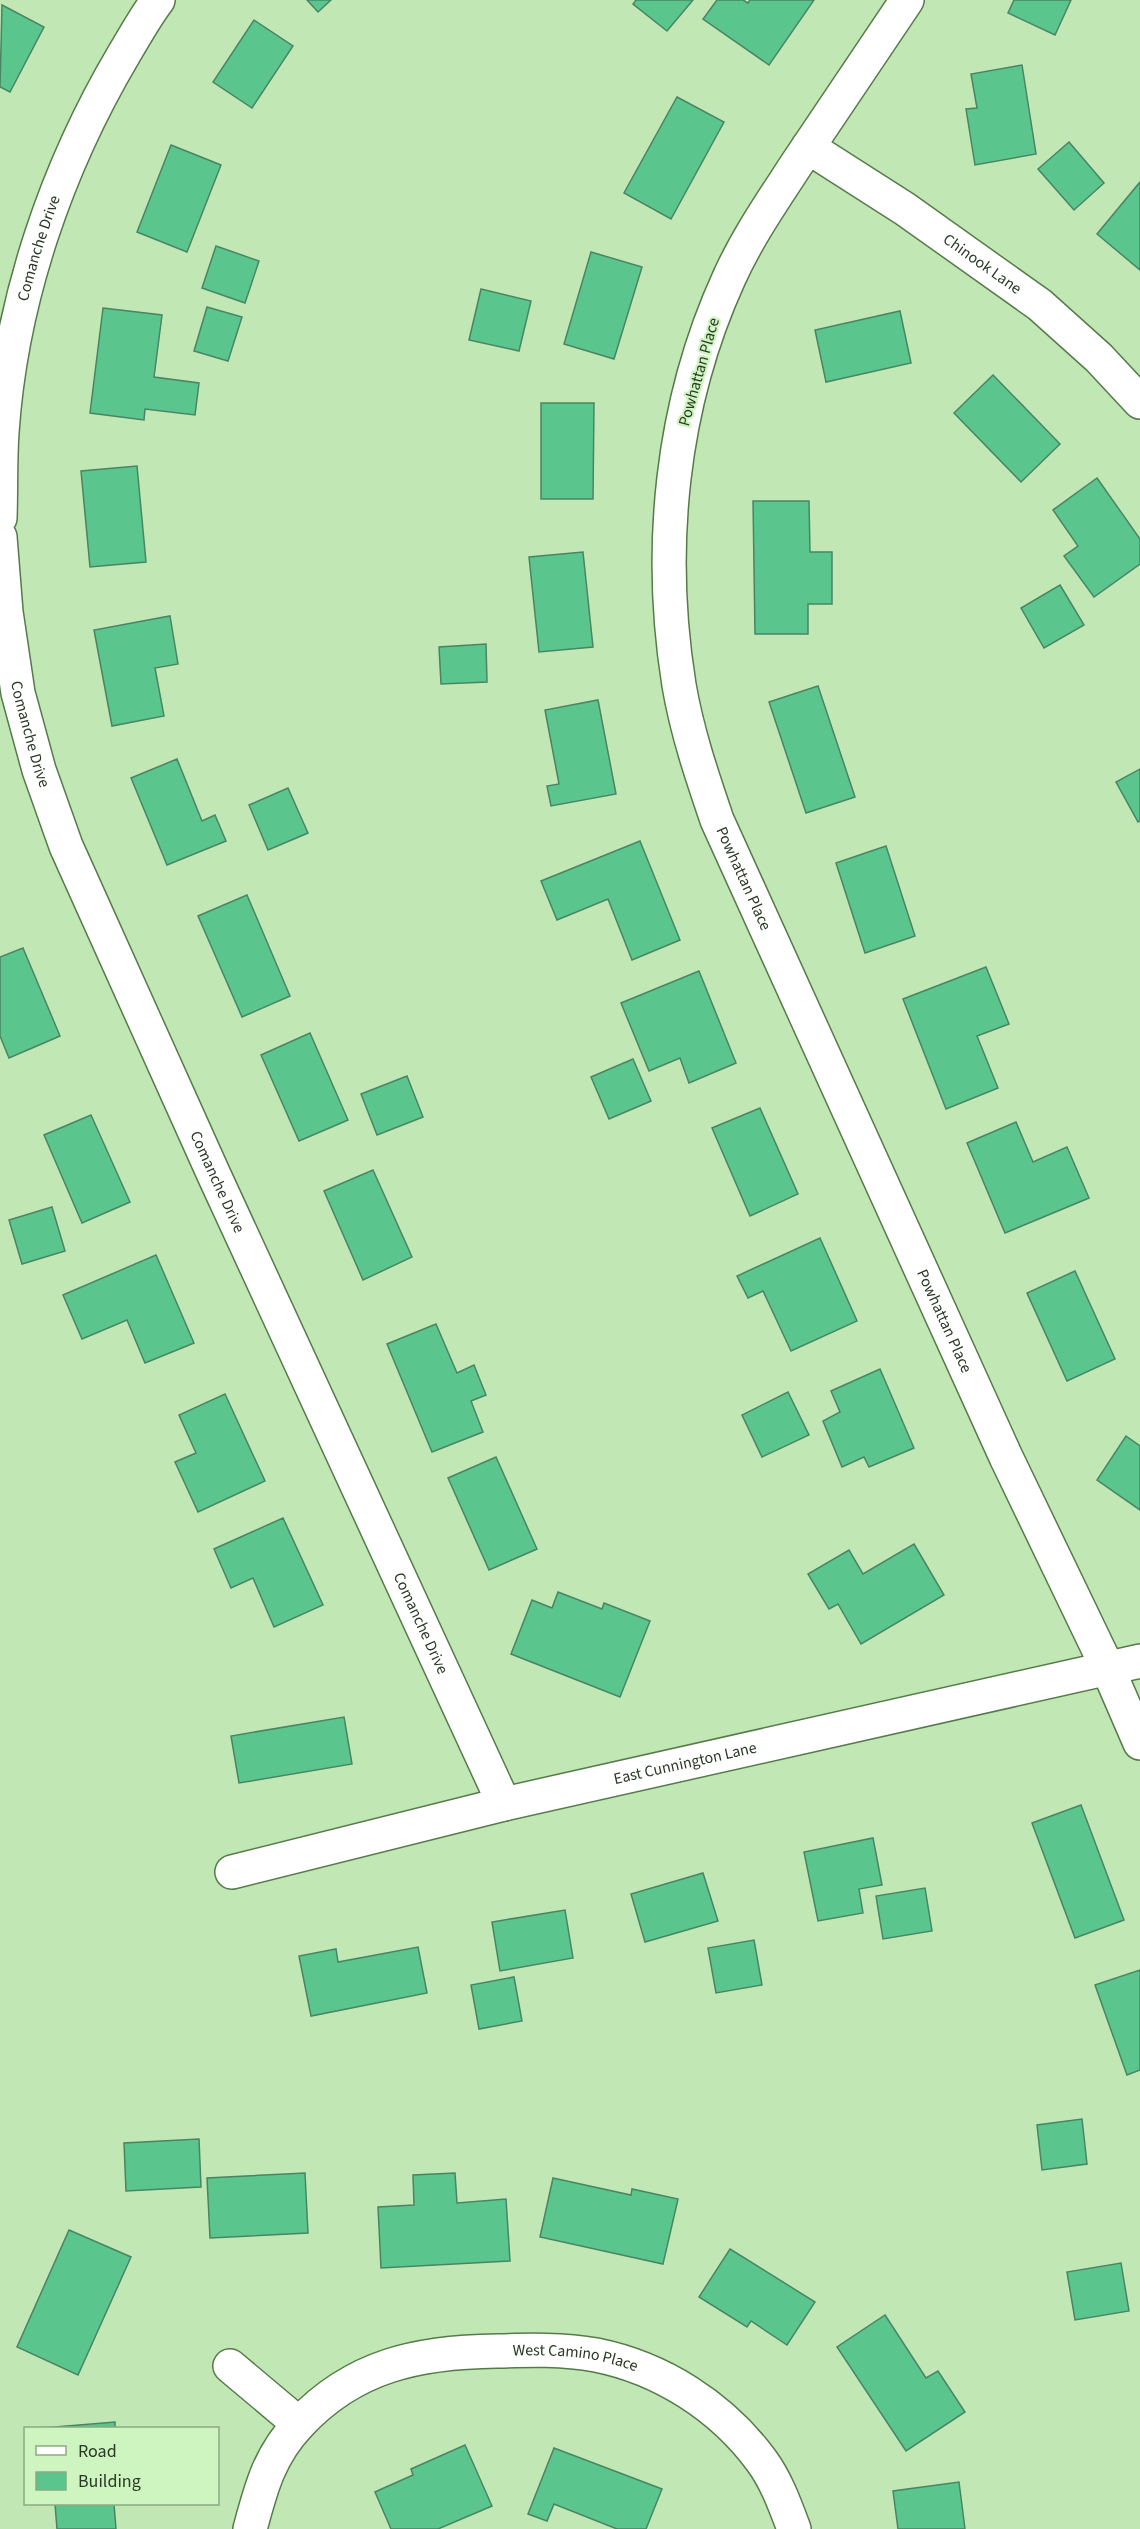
<svg xmlns="http://www.w3.org/2000/svg" width="1140" height="2529" font-family="'Source Sans 3',sans-serif">
<style>
.building{fill:#5ac68d;stroke:#498564;stroke-width:1.5}
.lines{fill:none;stroke-linecap:round;stroke-linejoin:round}
.minor-casing{stroke:#577a4b;stroke-width:36}
.minor{stroke:#fff;stroke-width:33}
.labels{text-anchor:middle;dominant-baseline:central;stroke-width:4.5;stroke-linejoin:round;paint-order:stroke}
.street-label{font-size:16px;fill:#2a3925;stroke:#cef5c0}
</style>
<rect width="100%" height="100%" fill="#c1e8b4"/>
<g class="building">
<path d="M307,0H331L318,12Z"/>
<path d="M636,0H693L667,31L633,4Z"/>
<path d="M717,0H743L748,3L750,0H814L769,65L703,19Z"/>
<path d="M1014,0H1071L1055,35L1008,13Z"/>
<path d="M2,5L44,27L10,92L0,87Z"/>
<path d="M254,20L293,46L252,108L213,82Z"/>
<path d="M1022,65L1036,154L975,165L966,109L977,108L971,74Z"/>
<path d="M677,97L724,122L671,219L624,193Z"/>
<path d="M1069,142L1104,183L1074,210L1038,169Z"/>
<path d="M171,145L221,165L187,252L137,232Z"/>
<path d="M1140,182V270L1097,234Z"/>
<path d="M216,246L259,261L245,303L202,288Z"/>
<path d="M591,252L642,267L614,359L564,344Z"/>
<path d="M481,289L531,301L519,351L469,340Z"/>
<path d="M207,307L242,317L228,361L194,351Z"/>
<path d="M103,308L162,315L154,377L199,383L195,415L145,409L144,420L90,413Z"/>
<path d="M900,311L911,363L826,382L815,330Z"/>
<path d="M993,375L1060,444L1021,482L954,413Z"/>
<path d="M541,403H594L593,499H541Z"/>
<path d="M137,466L146,562L90,567L81,471Z"/>
<path d="M1097,478L1140,539V564L1094,597L1064,556L1078,546L1053,510Z"/>
<path d="M753,501H809L810,552H832V604H808V634H755Z"/>
<path d="M583,552L593,647L539,652L529,557Z"/>
<path d="M1060,585L1084,625L1044,648L1021,608Z"/>
<path d="M170,616L178,664L155,668L164,716L112,726L94,630Z"/>
<path d="M486,644L487,682L441,684L439,647Z"/>
<path d="M818,686L855,797L806,813L769,702Z"/>
<path d="M598,700L616,794L551,806L547,786L559,784L545,710Z"/>
<path d="M177,759L202,821L215,815L226,841L167,865L131,778Z"/>
<path d="M1140,769V821L1138,822L1116,782Z"/>
<path d="M288,788L308,833L268,850L249,805Z"/>
<path d="M640,841L680,940L632,960L608,899L557,920L541,881Z"/>
<path d="M886,846L915,936L865,953L836,863Z"/>
<path d="M247,895L290,996L242,1017L198,916Z"/>
<path d="M23,948L60,1036L9,1058L0,1036V957Z"/>
<path d="M986,967L1009,1024L977,1036L998,1088L946,1109L903,999Z"/>
<path d="M699,971L736,1063L689,1083L680,1058L649,1071L621,1003Z"/>
<path d="M310,1033L348,1120L299,1141L261,1055Z"/>
<path d="M633,1059L651,1101L609,1119L591,1077Z"/>
<path d="M407,1076L423,1117L377,1135L361,1094Z"/>
<path d="M760,1108L798,1194L750,1216L712,1128Z"/>
<path d="M91,1115L130,1202L82,1223L44,1135Z"/>
<path d="M1016,1122L1033,1162L1067,1147L1089,1198L1005,1233L967,1143Z"/>
<path d="M373,1170L412,1257L363,1280L324,1191Z"/>
<path d="M52,1207L65,1251L22,1264L9,1220Z"/>
<path d="M820,1238L857,1321L791,1351L763,1291L748,1298L737,1276Z"/>
<path d="M156,1255L194,1343L145,1363L127,1320L82,1339L63,1295Z"/>
<path d="M1075,1271L1115,1359L1067,1381L1027,1293Z"/>
<path d="M436,1324L457,1373L474,1365L486,1395L471,1401L483,1432L432,1452L387,1344Z"/>
<path d="M880,1369L914,1448L869,1467L864,1457L842,1467L823,1421L840,1412L831,1391Z"/>
<path d="M788,1392L809,1435L762,1457L742,1415Z"/>
<path d="M225,1394L265,1481L198,1512L175,1462L196,1453L179,1415Z"/>
<path d="M1126,1436L1140,1446V1510L1097,1480Z"/>
<path d="M496,1457L537,1549L489,1570L448,1478Z"/>
<path d="M283,1518L323,1605L274,1627L253,1578L231,1588L214,1549Z"/>
<path d="M914,1544L944,1595L861,1644L838,1604L829,1609L808,1574L849,1550L863,1574Z"/>
<path d="M558,1592L602,1609L604,1603L650,1621L620,1697L511,1654L532,1600L552,1608Z"/>
<path d="M344,1717L352,1764L239,1783L231,1736Z"/>
<path d="M1081,1805L1124,1920L1075,1938L1032,1823Z"/>
<path d="M873,1838L882,1885L859,1889L863,1913L818,1921L804,1852Z"/>
<path d="M703,1873L718,1921L645,1942L631,1894Z"/>
<path d="M925,1888L932,1931L883,1939L876,1896Z"/>
<path d="M565,1910L573,1958L500,1971L492,1922Z"/>
<path d="M754,1940L762,1985L716,1993L708,1948Z"/>
<path d="M418,1947L427,1993L311,2016L299,1956L336,1949L338,1962Z"/>
<path d="M1140,1970V2070L1127,2075L1095,1985Z"/>
<path d="M514,1977L522,2021L479,2029L471,1985Z"/>
<path d="M1082,2119L1087,2164L1042,2170L1037,2125Z"/>
<path d="M199,2139L201,2187L126,2191L124,2143Z"/>
<path d="M305,2173L308,2233L210,2238L207,2178Z"/>
<path d="M455,2173L457,2203L506,2199L510,2261L381,2268L378,2207L414,2205L413,2175Z"/>
<path d="M553,2178L631,2195L632,2189L678,2199L663,2264L540,2237Z"/>
<path d="M69,2230L131,2257L78,2375L17,2347Z"/>
<path d="M730,2249L815,2302L787,2345L751,2321L747,2327L699,2297Z"/>
<path d="M1121,2263L1129,2311L1075,2320L1067,2272Z"/>
<path d="M885,2315L926,2378L938,2371L965,2412L906,2451L837,2347Z"/>
<path d="M115,2422V2428H42Z"/>
<path d="M465,2445L492,2506L438,2529H391L375,2492L413,2475L411,2469Z"/>
<path d="M554,2448L662,2489L646,2529H617L554,2504L547,2521L528,2514Z"/>
<path d="M959,2482L965,2529H898L893,2491Z"/>
<path d="M55,2504H114L116,2529H57Z"/>
</g>
<g class="lines">
<defs>
<g id="minor">
<path id="s1" d="M907,0C870,55 833,110 796,165C772,202 747,238 729,278C671,405 657,549 679,685C687,732 702,776 717,820L1006,1457L1108,1669L1140,1743"/>
<path id="s2" d="M808,147L905,209L1040,305L1099,358L1140,402"/>
<path id="s3" d="M0,518C1,490 0,461 2,432C11,300 57,167 124,54C135,36 145,17 158,0"/>
<path id="s4" d="M0,537L6,612L18,693L39,770L66,846L214,1175L504,1804"/>
<path id="s5" d="M232,1872L504,1804L1140,1661"/>
<path d="M230,2366L299,2424"/>
<path id="s6" d="M250,2529C261,2488 269,2456 299,2424C354,2365 419,2352 497,2351C530,2350 563,2349 596,2355C661,2368 721,2406 761,2460C776,2480 785,2505 794,2529"/>
</g>
</defs>
<use href="#minor" class="minor-casing"/>
<use href="#minor" class="minor"/>
</g>
<g class="labels">
<g class="street-label">
<text stroke="none"><textPath href="#s3" startOffset="274">Comanche Drive</textPath></text>
<text stroke="none"><textPath href="#s2" startOffset="210">Chinook Lane</textPath></text>
<text transform="translate(699 372) rotate(-74)">Powhattan Place</text>
<text stroke="none"><textPath href="#s4" startOffset="200">Comanche Drive</textPath></text>
<text stroke="none"><textPath href="#s1" startOffset="951">Powhattan Place</textPath></text>
<text stroke="none"><textPath href="#s4" startOffset="686">Comanche Drive</textPath></text>
<text stroke="none"><textPath href="#s1" startOffset="1437">Powhattan Place</textPath></text>
<text stroke="none"><textPath href="#s4" startOffset="1172">Comanche Drive</textPath></text>
<text stroke="none"><textPath href="#s5" startOffset="466">East Cunnington Lane</textPath></text>
<text stroke="none"><textPath href="#s6" startOffset="414">West Camino Place</textPath></text>
</g>
</g>
<rect x="24" y="2427" width="195" height="78" fill="#cef5c0" stroke="#8caa82" stroke-width="1.5"/>
<rect x="36" y="2446" width="30" height="9" fill="#ffffff" stroke="#8caa82" stroke-width="1.5"/>
<text x="78" y="2457" font-size="18" fill="#2a3925">Road</text>
<rect x="36" y="2472" width="30" height="18" fill="#5ac68d" stroke="#8caa82" stroke-width="1.5"/>
<text x="78" y="2487" font-size="18" fill="#2a3925">Building</text>
</svg>
